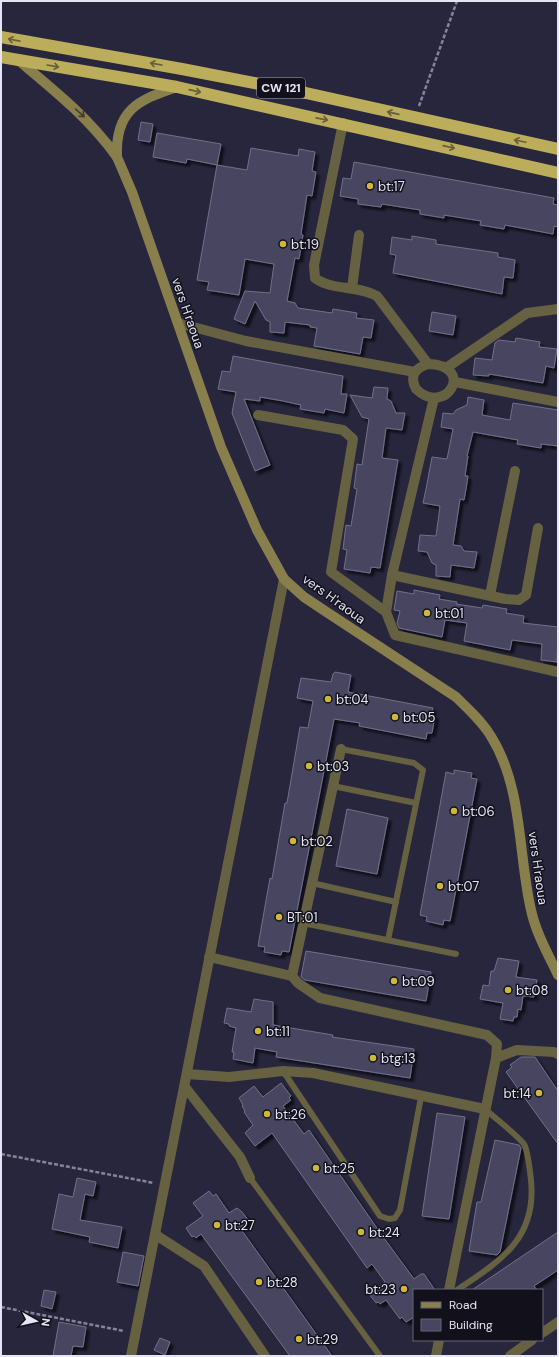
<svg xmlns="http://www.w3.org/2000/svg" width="559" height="1357" font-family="'DM Sans',sans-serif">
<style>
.building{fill:#474561;stroke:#71708b;filter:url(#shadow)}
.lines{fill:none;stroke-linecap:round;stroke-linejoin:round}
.path{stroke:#858598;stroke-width:2.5;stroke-dasharray:4 2;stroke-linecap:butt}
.lane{stroke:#666141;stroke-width:6}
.street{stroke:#666141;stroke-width:10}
.secondary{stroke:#897f4c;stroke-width:10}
.highway{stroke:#bcad5a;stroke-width:12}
.oneway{stroke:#665e3a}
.oneway2{stroke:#413c2f}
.poi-dot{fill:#cfb837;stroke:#11101b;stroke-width:1.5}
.labels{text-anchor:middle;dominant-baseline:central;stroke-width:3;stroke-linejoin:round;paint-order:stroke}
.shield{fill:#11101b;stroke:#a5a5b4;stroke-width:1}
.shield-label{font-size:12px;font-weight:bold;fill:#e5e5f5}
.poi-label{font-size:13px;fill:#e5e5f5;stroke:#11101b;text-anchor:start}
.street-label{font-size:13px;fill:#e5e5f5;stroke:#11101b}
</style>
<defs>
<filter id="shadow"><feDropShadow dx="3.5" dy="3.5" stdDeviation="1" flood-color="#0009"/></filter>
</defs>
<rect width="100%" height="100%" fill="#27263d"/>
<g class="building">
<path d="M141,122L153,124L150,142L138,140Z"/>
<path d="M157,133L221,144L217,165L187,159L186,163L153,157Z"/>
<path d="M251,148L298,156L299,149L315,152L312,171L316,172L312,196L307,195L301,234L303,235L299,259L295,258L287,301L295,303L298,308L332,313L333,309L357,313L356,318L374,320L371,338L363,337L360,354L314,346L317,328L310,327V325L285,322L284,333L270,332V322L266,320L255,301L245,324L234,319L245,291L270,293L274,264L245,259L239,295L207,290L209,282L197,280L217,165L247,170Z"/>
<path d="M354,162L554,198L553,204L558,205V227L554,226L553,234L505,225L504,229L480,225L481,221L444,215V218L420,214V210L382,204L381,207L358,204V199L340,196L343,178L351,179Z"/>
<path d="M412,236L436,240V244L498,253V257L515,260L513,278L504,277L502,294L393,273L396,255L390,254L392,237L412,240Z"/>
<path d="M432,312L456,316L453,335L429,331Z"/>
<path d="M516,338L540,342L539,347L557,349L554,368L546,366L543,383L489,374V376L473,375L475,358L492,360L495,343L499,340L515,342Z"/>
<path d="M233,356L343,376L341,394H347L344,413L325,409L324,413L300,409L301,405L283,401L260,397V401L244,399L270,465L255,471L232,413L236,392L218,389L222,371L230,372Z"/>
<path d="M374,387L388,388L387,399L391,401L396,413H405L402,430L386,428L382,458L398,460L380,568L371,567L370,573L344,569L347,550L343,549L346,525L351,526L357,489L354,488L357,464L362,465L369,419L362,417L350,395L372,398Z"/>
<path d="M468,397L484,400L482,415L510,420L513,403L558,410V446L541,444V448L517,444L518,440L473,432L467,456H468L465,476H468L466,489L464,500L460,499L453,545L461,546L464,551L477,552L474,568L451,565L450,577L436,576V565L432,563L427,552L418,551L420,535L436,536L439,514L440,506L423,503L426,489L432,457L447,459L453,429L441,427L443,413L453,414L456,410L467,405Z"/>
<path d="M414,590L440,595L439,599L457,602L456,604L482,608L483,605L507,609L506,613L524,616L523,623L558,627L557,662L541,660L542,644L512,640L510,650L464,641L467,623L445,620L442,637L399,628L397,623L400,611L394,610L397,591L414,594Z"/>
<path d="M335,672L351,675L348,692L433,708L431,715L435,716L432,733H427L426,739L359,726L360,723L334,719L289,952L282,951L281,955L264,952L265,947L258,946L270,878L272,879L285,803H287L300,727L308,728L313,701L297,698L301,678L331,682L333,674Z"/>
<path d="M454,770L472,773L471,778L477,779L450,921L444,920L443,925L426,921L427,917L420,915L446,772L454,774Z"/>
<path d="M347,809L388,818L377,874L336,866Z"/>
<path d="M306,951L431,972L426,1001L305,980L301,977Z"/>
<path d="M498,958L519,961L516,977L537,980L534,997L523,996L521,1010L518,1009L517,1017H514L513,1021L500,1019L503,1003L480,999L483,985L489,986L491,971H494Z"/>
<path d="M254,999L273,1002V1025L333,1035L332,1037L414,1049L410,1078L276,1057L277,1052L255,1048L253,1063L233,1059L234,1052H232L236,1028L229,1026V1024L224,1023L227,1008L251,1012Z"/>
<path d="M521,1057H535L558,1091V1144L506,1072L512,1067L510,1065Z"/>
<path d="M281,1083L291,1096L289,1098L291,1100L283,1106L304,1134L309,1130L381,1234L414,1279L421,1274H424L435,1290H414V1317L406,1322L402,1317L400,1319L386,1300L380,1304L378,1302L376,1303L369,1294L385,1282L372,1264L367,1268L272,1133L255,1146L245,1133L253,1125L244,1112L245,1111L242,1106L243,1105L239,1098L254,1086L263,1097Z"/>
<path d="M437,1113L465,1117L449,1219L422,1216Z"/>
<path d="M495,1140L519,1145L521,1148L500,1252L497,1255L469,1251L477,1202H481Z"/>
<path d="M77,1178L96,1182L93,1196L85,1194L80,1220L122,1227L118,1248L89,1242L90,1237L52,1229L59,1194L73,1197Z"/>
<path d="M209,1191L213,1196L216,1194L229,1213L237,1208L242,1212L249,1221L240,1228L332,1356H290L201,1234L196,1238L194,1236L192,1237L186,1228L203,1216L193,1203Z"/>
<path d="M558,1232V1270L534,1286L537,1290H472Z"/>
<path d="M123,1252L144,1256L138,1286L117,1282Z"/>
<path d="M44,1290L56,1292L52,1309L41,1306Z"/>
<path d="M59,1322L86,1327L83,1347L73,1346L71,1356H53Z"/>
<path d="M160,1338L170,1342L165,1355L154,1350Z"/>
</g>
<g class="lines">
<g class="path">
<path d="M419,106L457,1"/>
<path d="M1,1154L154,1183"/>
<path d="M1,1307L124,1331"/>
</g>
<g class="lane">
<path d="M341,749L414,763L423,770L388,940"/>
<path d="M333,786L416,803"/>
<path d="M312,883L396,902"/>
<path d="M303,923L456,954"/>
<path d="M283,1071L380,1216L389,1219L395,1218L400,1210L421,1097"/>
<path d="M250,1178L380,1356"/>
<path d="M457,1290C500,1261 537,1239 531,1180C530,1172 528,1151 524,1144C516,1134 496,1119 485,1109"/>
</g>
<g class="street">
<path d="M343,123L314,265L315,278C332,291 358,285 377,296L428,364"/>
<path d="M352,288L359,235"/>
<path d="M178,323L246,341L415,372"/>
<path d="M428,364C477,365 446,418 416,389C409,376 415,368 428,364Z"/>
<path d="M446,368L527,313L558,309"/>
<path d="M455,382L558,402"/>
<path d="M434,398L392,575L386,612L395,635L558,672"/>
<path d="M258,415L343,430L353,439L331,572L386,612"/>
<path d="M392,575L505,599L519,600L526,595L538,528"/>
<path d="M490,595L515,471"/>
<path d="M209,957L292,976L298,983L320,998L487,1035L497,1044L496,1058L449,1290"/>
<path d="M292,976L341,749"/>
<path d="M496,1058L517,1050L554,1052L558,1054"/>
<path d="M187,1074L229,1077L283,1071L313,1073L485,1109"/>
<path d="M185,1087L240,1157L250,1178"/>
<path d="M156,1235L204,1266L265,1356"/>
<path d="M542,1333L558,1322"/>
<path d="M131,1356L284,579"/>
<path d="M436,1356L439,1340"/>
<path d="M510,1356L532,1340"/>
</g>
<g class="secondary">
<path d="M18,60C55,91 88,117 117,157C115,110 138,100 177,87"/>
<path d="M117,157L132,192L221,447L257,530L284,579L304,597L325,611L456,697C469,710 483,722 492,738C523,789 518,854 531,910C536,933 548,954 558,975"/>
</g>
<g class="highway">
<path d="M1,37L182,69L306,93L558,149"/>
<path d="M1,57L177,87L558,173"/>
</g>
</g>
<defs><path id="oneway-shaft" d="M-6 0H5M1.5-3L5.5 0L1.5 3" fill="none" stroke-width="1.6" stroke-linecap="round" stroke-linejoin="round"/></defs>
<g class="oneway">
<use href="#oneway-shaft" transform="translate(14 40) rotate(-169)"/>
<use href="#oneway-shaft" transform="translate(156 64) rotate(-170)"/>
<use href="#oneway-shaft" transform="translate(53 66) rotate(10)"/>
<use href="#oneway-shaft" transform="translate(195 91) rotate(13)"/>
<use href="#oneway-shaft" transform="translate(393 113) rotate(-167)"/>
<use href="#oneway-shaft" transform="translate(322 119) rotate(11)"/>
<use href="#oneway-shaft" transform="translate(520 141) rotate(-168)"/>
<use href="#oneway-shaft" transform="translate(449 147) rotate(13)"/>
</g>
<use class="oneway2" href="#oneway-shaft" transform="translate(80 113) rotate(42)"/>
<g class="poi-dot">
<circle cx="370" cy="186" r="4"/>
<circle cx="283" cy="244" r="4"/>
<circle cx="427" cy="613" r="4"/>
<circle cx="328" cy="699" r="4"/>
<circle cx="395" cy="717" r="4"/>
<circle cx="309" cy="766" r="4"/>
<circle cx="454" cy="811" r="4"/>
<circle cx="293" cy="841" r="4"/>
<circle cx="440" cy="886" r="4"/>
<circle cx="279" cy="917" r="4"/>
<circle cx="394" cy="981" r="4"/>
<circle cx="508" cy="990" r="4"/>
<circle cx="258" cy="1031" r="4"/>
<circle cx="373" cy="1058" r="4"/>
<circle cx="539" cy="1093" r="4"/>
<circle cx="267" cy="1114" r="4"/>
<circle cx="316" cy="1168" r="4"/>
<circle cx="217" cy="1225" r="4"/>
<circle cx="361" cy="1232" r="4"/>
<circle cx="259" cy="1282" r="4"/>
<circle cx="404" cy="1289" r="4"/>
<circle cx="299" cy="1339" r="4"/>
</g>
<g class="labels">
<rect class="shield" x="257" y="78" width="48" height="20" rx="3"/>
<g class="shield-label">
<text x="281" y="88">CW 121</text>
</g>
<g class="poi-label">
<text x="378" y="186">bt:17</text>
<text x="291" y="244">bt:19</text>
<text x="435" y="613">bt:01</text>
<text x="336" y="699">bt:04</text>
<text x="403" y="717">bt:05</text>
<text x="317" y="766">bt:03</text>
<text x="462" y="811">bt:06</text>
<text x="301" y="841">bt:02</text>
<text x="448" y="886">bt:07</text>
<text x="287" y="917">BT:01</text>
<text x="402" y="981">bt:09</text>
<text x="516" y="990">bt:08</text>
<text x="266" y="1031">bt:11</text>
<text x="381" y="1058">btg:13</text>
<text x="531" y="1093" text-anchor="end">bt:14</text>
<text x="275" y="1114">bt:26</text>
<text x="324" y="1168">bt:25</text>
<text x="225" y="1225">bt:27</text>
<text x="369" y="1232">bt:24</text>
<text x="267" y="1282">bt:28</text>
<text x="396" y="1289" text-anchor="end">bt:23</text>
<text x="307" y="1339">bt:29</text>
</g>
<g class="street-label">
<text transform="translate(188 313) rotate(71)">vers H'raoua</text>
<text transform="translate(334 599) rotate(36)">vers H'raoua</text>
<text transform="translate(538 868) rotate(82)">vers H'raoua</text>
</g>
</g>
<rect width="559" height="1357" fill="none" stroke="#e5e5f5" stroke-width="4"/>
<rect x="413" y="1289" width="130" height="52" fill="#11101b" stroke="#666572"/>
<rect x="421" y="1302" width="20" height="6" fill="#897f4c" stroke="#666572"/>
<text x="449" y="1309" font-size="12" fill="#e5e5f5">Road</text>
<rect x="421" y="1319" width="20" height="12" fill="#474561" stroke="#666572"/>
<text x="449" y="1329" font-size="12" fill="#e5e5f5">Building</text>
<g transform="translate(36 1321) rotate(98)" stroke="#11101b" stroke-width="3" paint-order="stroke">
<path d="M0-3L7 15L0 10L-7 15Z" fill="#e5e5f5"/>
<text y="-6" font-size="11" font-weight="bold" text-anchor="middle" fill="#e5e5f5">N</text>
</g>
</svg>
